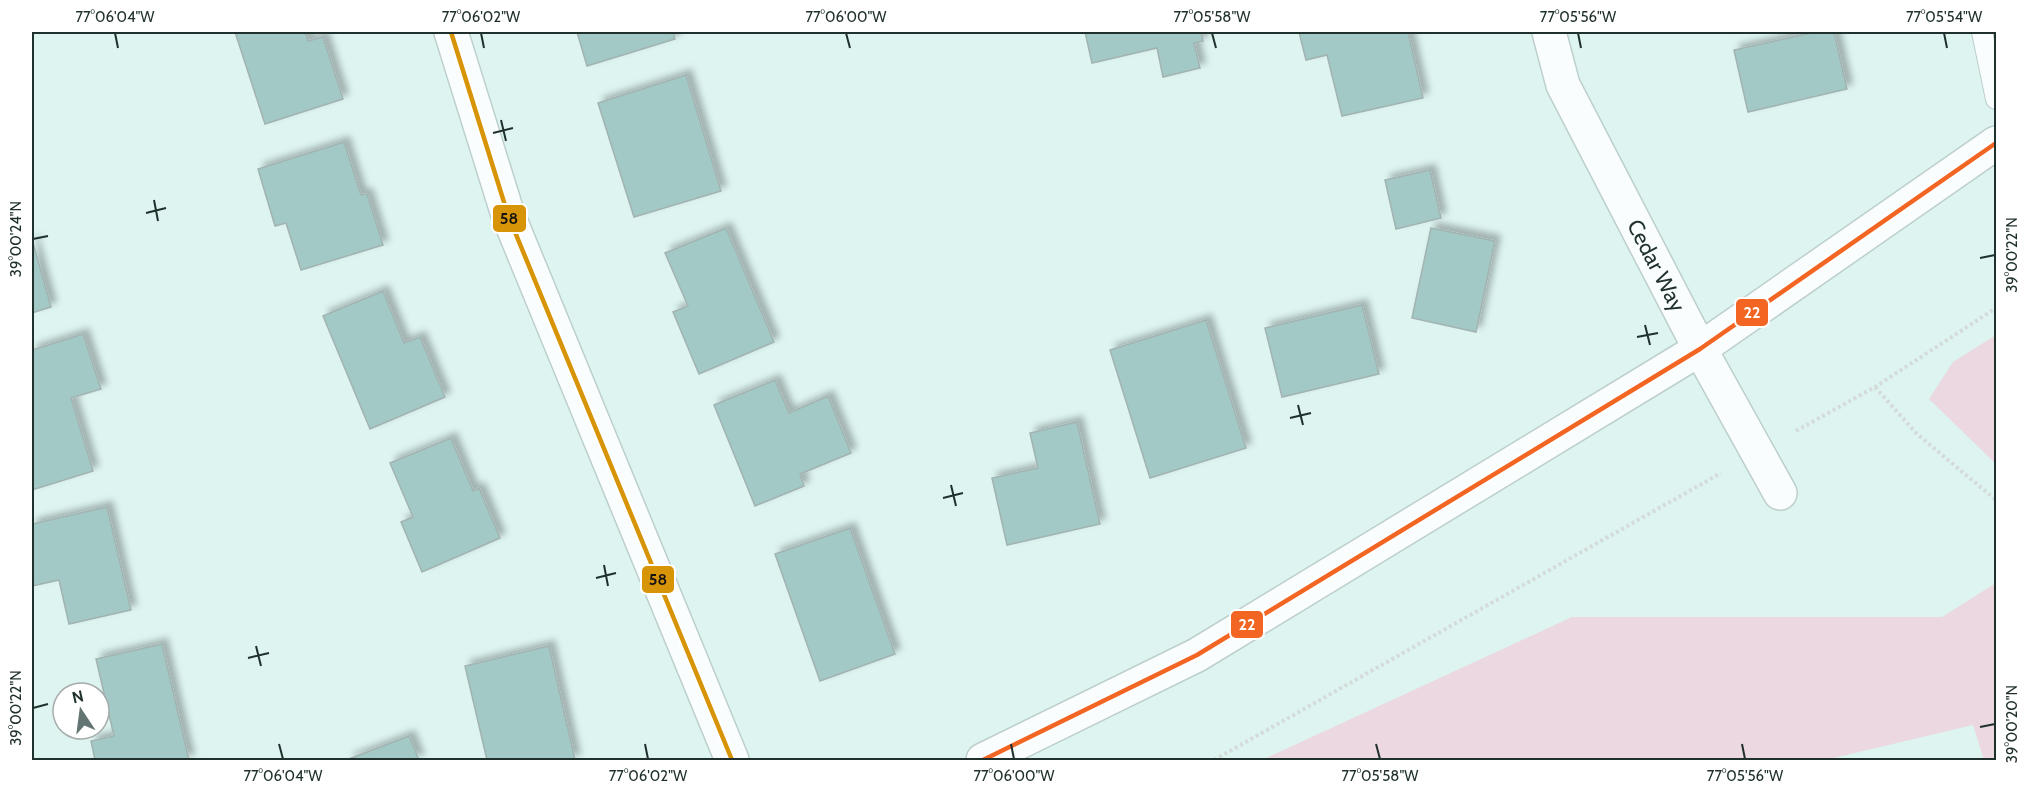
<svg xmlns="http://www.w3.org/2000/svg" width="2028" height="792" font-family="Cabin,sans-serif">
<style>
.green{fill:#ebd8e0}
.building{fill:#a2c9c5;stroke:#a2b3b1;stroke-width:1.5;filter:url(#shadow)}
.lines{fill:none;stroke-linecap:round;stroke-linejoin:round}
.service-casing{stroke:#bdcfcd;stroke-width:22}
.minor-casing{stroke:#bdcfcd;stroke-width:36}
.secondary-casing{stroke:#bdcfcd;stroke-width:36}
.path{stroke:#d4dbda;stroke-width:4;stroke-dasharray:3 3;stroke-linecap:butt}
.service{stroke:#fafdfd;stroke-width:20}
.minor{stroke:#fafdfd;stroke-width:33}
.secondary{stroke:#fafdfd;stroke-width:33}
.bus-1-casing{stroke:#fff;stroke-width:9}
.bus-2-casing{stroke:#fff;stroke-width:9}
.bus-1{stroke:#d79407;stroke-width:4.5}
.bus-2{stroke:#f26522;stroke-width:4.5}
.ticks{fill:none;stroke:#1f302d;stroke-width:2}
.labels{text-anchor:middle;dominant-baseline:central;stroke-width:6;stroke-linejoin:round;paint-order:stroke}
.street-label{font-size:22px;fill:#1f302d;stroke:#fff}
.line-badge{stroke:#fff;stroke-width:2}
.badge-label{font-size:16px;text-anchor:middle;font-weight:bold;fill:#fff}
.pale-badge-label{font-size:16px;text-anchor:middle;font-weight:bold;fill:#111}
.neatline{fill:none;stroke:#1f302d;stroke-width:2}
.ticks-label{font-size:15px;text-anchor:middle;fill:#1f302d}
</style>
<defs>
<filter id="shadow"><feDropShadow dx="5.5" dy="-5.5" stdDeviation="3" flood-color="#0004"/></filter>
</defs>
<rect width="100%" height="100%" fill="#ddf4f1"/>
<g class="green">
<path d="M1996,335V464L1929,399L1953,362Z"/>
<path d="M1996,583V760H1984L1973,725L1825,760H1262L1572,617H1942Z"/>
</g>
<g class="building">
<path d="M235,32H305L308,41L323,37L343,99L265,124Z"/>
<path d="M577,32H673L675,39L587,66Z"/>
<path d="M1085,32H1201L1203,41L1194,43L1200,68L1163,77L1157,48L1092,63Z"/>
<path d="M1299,32H1408L1423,98L1342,116L1327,55L1306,60Z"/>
<path d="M1815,32H1834L1847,89L1748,112L1734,50Z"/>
<path d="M686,75L721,191L634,217L598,103Z"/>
<path d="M344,142L361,195L367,194L383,245L301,270L286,223L275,226L258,169Z"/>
<path d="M1430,170L1441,218L1396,229L1385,180Z"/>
<path d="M726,228L774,342L699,374L673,312L688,306L665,253Z"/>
<path d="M1431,228L1495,241L1476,332L1412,318Z"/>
<path d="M32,239L51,307L32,313Z"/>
<path d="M383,291L404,343L420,337L445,397L370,429L323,316Z"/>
<path d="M1362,305L1379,374L1282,397L1265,328Z"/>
<path d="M1206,320L1246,448L1150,478L1110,350Z"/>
<path d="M83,334L101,389L71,398L93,471L32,490V350Z"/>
<path d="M775,380L789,413L828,396L851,453L800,474L804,486L755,506L714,405Z"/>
<path d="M1077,422L1100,524L1007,545L992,478L1038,468L1030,433Z"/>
<path d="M451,438L473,491L479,488L500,538L422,572L401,522L413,517L390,463Z"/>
<path d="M107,507L131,610L69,624L59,580L32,586V524Z"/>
<path d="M850,528L895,654L820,681L775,554Z"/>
<path d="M162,644L189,760H95L91,741L114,736L96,659Z"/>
<path d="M549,646L575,760H487L465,666Z"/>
<path d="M409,736L419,760H346Z"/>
</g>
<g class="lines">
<defs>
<path id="service" d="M1982,32L1996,99"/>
<g id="minor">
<path d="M451,32L508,215L732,760"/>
<path id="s1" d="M1549,32L1563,85L1700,349L1780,493"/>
</g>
<path id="secondary" d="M983,760L1197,655L1700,349L1996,143"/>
</defs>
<use href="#service" class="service-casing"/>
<use href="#minor" class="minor-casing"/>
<use href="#secondary" class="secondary-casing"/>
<g class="path">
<path d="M1875,387L1917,434L1996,500"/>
<path d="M1796,431L1875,387L1996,308"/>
<path d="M1214,760L1721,473"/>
</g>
<use href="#service" class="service"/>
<use href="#minor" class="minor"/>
<use href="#secondary" class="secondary"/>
<defs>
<path id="bus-1" d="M451,32L508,215L732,760"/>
<path id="bus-2" d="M983,760L1197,655L1700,349L1996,143"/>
</defs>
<use href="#bus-1" class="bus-1-casing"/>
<use href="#bus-2" class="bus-2-casing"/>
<use href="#bus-1" class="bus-1"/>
<use href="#bus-2" class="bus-2"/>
</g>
<path class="ticks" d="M115,33L118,48M481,33L484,48M846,33L850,48M1212,33L1216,48M1578,33L1581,48M1944,33L1947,48M501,120L506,141M493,133L513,128M154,200L158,221M146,213L166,208M33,239L48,236M1980,258L1995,255M1645,325L1650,345M1637,337L1658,333M1298,405L1303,425M1290,418L1311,413M951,485L956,506M943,498L963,493M604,565L608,586M596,578L616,573M256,646L261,666M248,658L269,653M33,708L48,704M1980,727L1995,724M279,744L283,759M645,744L648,759M1011,744L1014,759M1376,744L1380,759M1742,744L1745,759"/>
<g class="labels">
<g class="street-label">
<text stroke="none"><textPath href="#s1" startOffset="258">Cedar Way</textPath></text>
</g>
</g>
<g class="line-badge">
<rect x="492" y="204" width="35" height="29" rx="6" fill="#d79407"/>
<rect x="1735" y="298" width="34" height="29" rx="6" fill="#f26522"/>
<rect x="641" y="565" width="34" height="29" rx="6" fill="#d79407"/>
<rect x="1230" y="610" width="34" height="29" rx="6" fill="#f26522"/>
</g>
<g class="badge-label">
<text x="1752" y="318">22</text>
<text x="1247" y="630">22</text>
</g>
<g class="pale-badge-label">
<text x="509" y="224">58</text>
<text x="658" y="585">58</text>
</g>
<rect width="2028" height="792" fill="none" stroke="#ffffff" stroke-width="66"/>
<g transform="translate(81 711) rotate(347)"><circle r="28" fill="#ffffff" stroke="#a5acab" stroke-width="1.5"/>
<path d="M0-4.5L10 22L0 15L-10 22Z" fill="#627572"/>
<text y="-9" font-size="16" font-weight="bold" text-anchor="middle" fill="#1f302d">N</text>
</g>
<rect x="33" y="33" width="1962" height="726" class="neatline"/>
<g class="ticks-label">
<text x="115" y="22">77°06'04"W</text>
<text x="481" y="22">77°06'02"W</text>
<text x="846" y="22">77°06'00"W</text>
<text x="1212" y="22">77°05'58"W</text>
<text x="1578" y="22">77°05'56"W</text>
<text x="1944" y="22">77°05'54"W</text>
<text transform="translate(16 239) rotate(-90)" y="5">39°00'24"N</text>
<text transform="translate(2012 255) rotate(-90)" y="5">39°00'22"N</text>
<text transform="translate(16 708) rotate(-90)" y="5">39°00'22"N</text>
<text transform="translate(2012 724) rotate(-90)" y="5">39°00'20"N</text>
<text x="283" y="781">77°06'04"W</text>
<text x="648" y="781">77°06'02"W</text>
<text x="1014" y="781">77°06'00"W</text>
<text x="1380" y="781">77°05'58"W</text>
<text x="1745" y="781">77°05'56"W</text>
</g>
</svg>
